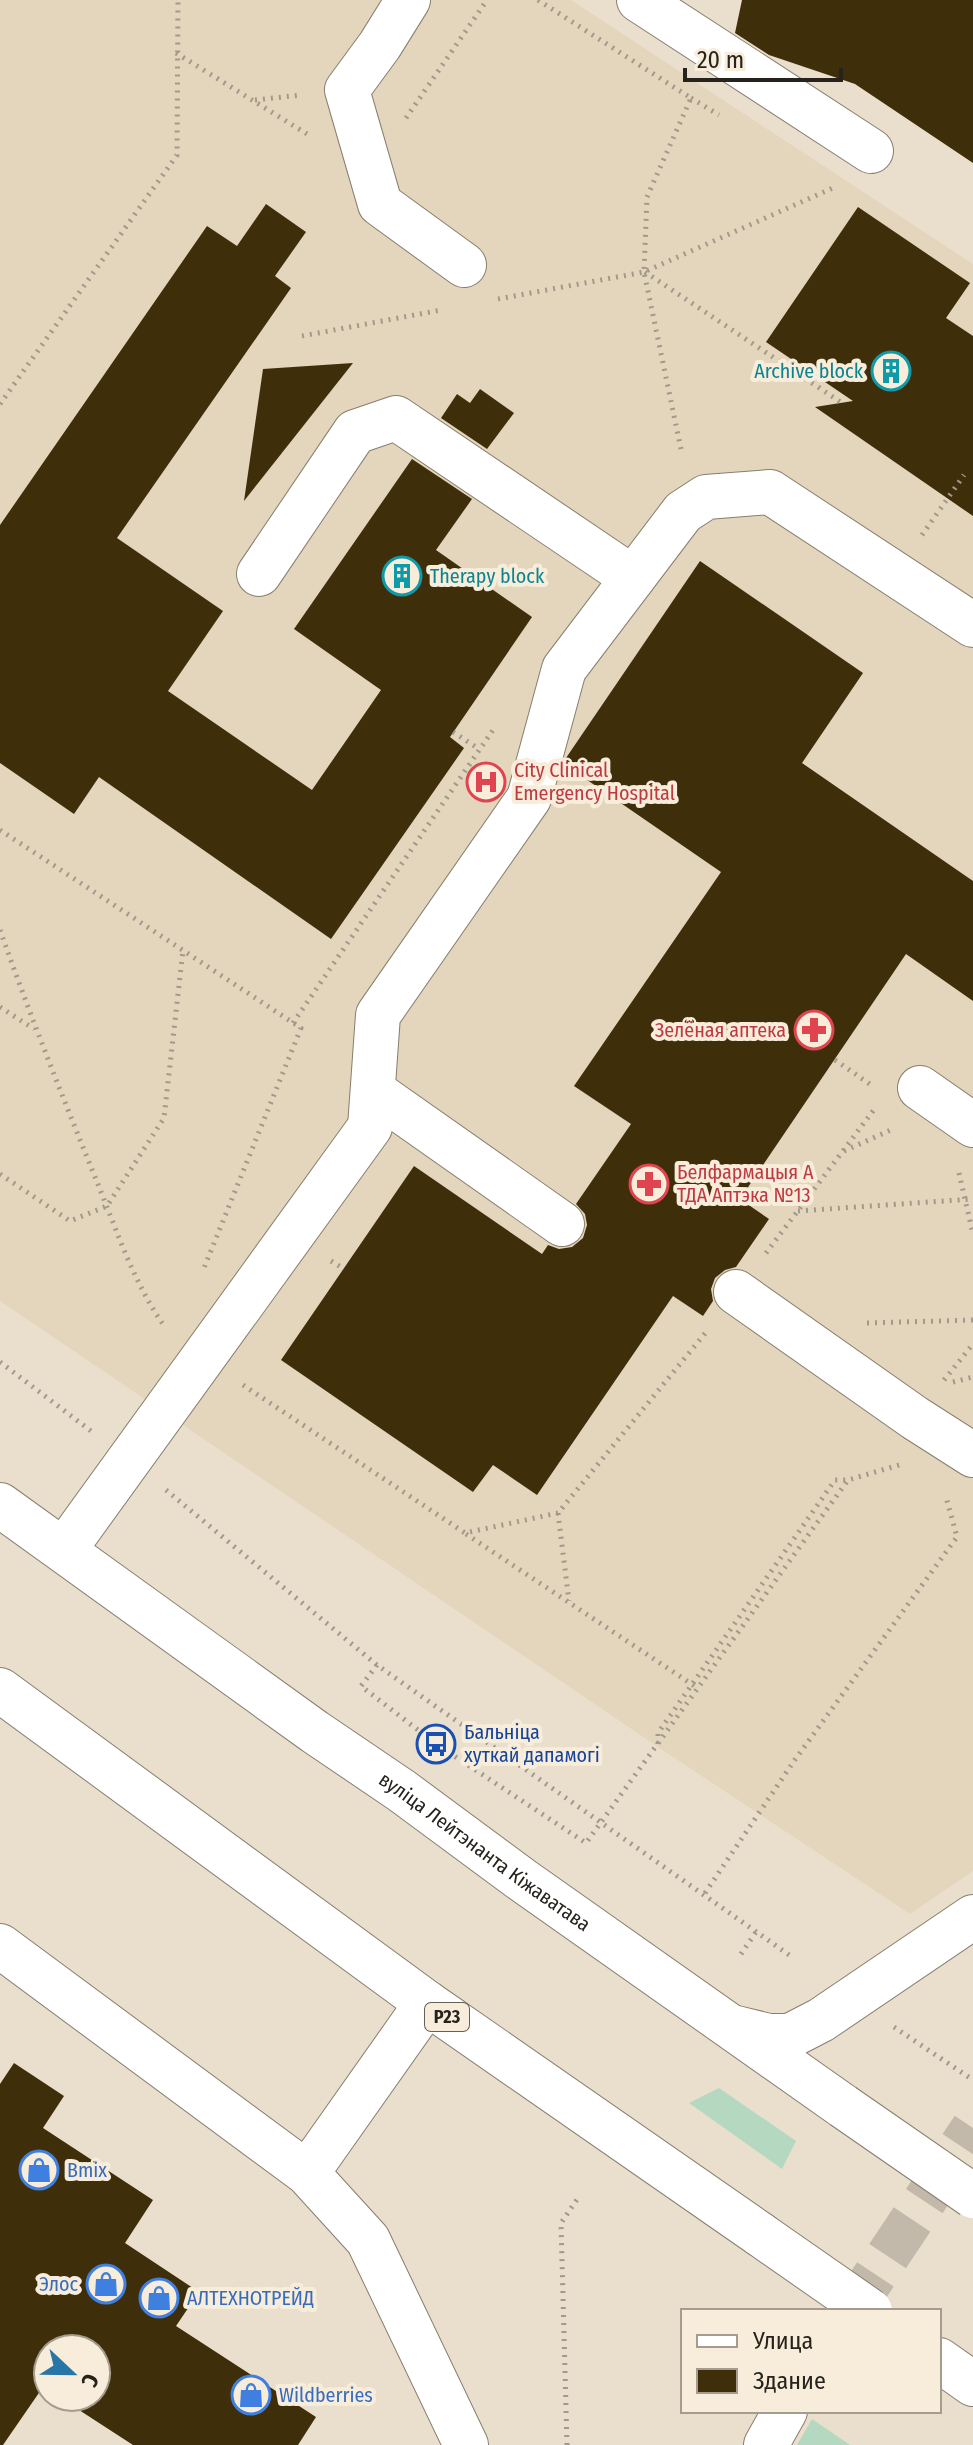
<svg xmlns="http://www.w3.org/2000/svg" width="973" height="2445" font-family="'Fira Sans Condensed',sans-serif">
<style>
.built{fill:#e4d6bd}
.green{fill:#b4d8c0}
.building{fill:#3f2e0a}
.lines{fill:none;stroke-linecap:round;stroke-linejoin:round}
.major-tunnel{stroke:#c3b9aa;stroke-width:44;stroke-dasharray:44 22;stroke-linecap:butt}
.minor-casing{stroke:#877e6d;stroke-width:46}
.major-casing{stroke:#877e6d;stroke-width:46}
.path{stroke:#a1998b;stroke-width:5;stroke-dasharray:2 6;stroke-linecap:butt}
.minor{stroke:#fff;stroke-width:44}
.major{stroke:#fff;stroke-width:44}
.major-bridge-casing{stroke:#877e6d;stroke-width:46;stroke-linecap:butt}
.major-bridge{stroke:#fff;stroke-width:44}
.labels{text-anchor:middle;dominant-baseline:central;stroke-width:8;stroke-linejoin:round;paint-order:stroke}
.shield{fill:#f7edda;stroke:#656055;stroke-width:2}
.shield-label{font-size:18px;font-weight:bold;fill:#27231c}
.culture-label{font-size:20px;fill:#0d838f;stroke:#f7edda;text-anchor:end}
.health-label{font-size:20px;fill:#be3a42;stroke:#f7edda;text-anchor:start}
.transit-label{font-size:20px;fill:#164399;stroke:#f7edda;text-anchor:start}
.street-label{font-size:20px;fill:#27231c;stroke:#f7edda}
.shop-label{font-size:20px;fill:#366cbe;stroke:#f7edda;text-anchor:start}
</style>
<rect width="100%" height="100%" fill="#eadfcd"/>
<path class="built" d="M0,0H571L973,264V1871L910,1914L658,1747L0,1301Z"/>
<g class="green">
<path d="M719,2088L796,2141L782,2169L689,2103Z"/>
<path d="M812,2419L850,2445H797Z"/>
</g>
<g class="building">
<path d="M742,0H973V163L855,84L769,55L735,33Z"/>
<path d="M266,204L306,232L275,276L291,288L117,538L223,611L168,691L312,790L381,690L294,629L412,459L472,499L436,550L532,617L450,737L464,748L331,939L99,777L74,814L0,763V525L207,226L237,246Z"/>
<path d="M858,207L970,283L946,318L973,336V516L815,407L853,401L766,342Z"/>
<path d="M353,363L244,501L263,369Z"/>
<path d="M480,389L514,413L487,449L441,418L457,394L470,403Z"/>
<path d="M700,561L863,673L802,763L973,881V1001L906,954L740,1199L769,1219L736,1267L725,1270L715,1278L711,1289L713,1301L703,1316L673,1296L537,1495L493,1465L473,1492L281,1360L414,1166L542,1254L548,1245L559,1249L572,1247L583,1238L587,1225L585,1214L576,1204L631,1124L574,1086L721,872L564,764L566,758Z"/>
<path d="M14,2063L64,2096L43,2128L153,2200L125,2243L199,2292L176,2326L316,2417L298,2445H133L59,2397H96V2349H48V2390L43,2387L3,2445H0V2084Z"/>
</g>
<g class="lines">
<path class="major-tunnel" d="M851,2311L973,2128"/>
<defs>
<g id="minor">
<path d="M408,0L380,45L347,90L380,204L464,265"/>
<path d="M639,0L871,151"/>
<path d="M259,574L355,432L396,418L633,578"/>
<path d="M920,1088L973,1125"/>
<path d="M373,1091L562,1224"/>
<path d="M736,1292L915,1418L973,1455"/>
<path d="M64,1550L370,1127L378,1015L529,798L564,669L683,512L706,497L770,492L973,625"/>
<path d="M0,1946L307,2173L368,2240L466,2445"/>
<path d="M307,2173L427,2003"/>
</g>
<g id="major">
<path id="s1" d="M0,1505L315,1732L402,1791L521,1879L843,2106"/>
<path d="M0,1690L427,2003L761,2235"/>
<path d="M736,2028L769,2036H790L821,2020L973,1917"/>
<path d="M939,2360L973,2384"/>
<path d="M766,2445L785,2411"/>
</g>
</defs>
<use href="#minor" class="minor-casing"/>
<use href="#major" class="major-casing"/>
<g class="path">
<path d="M538,0L691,98L647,197L644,272L682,454"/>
<path d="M176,53L307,134"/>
<path d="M691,98L719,115"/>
<path d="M255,100L301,95"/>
<path d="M406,118L487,0"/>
<path d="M645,272L842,403"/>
<path d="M498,299L644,272L835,187"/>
<path d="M302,336L441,310"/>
<path d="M0,404L177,155L178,0"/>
<path d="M922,535L964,475"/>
<path d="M453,732L479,749"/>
<path d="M0,830L301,1028L204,1268"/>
<path d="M0,930C30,1015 63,1098 97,1182C117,1231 134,1284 165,1327"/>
<path d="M0,1007L34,1029"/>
<path d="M293,1023L495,727"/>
<path d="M835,1060L874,1087"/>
<path d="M844,1151L893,1129"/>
<path d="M959,1173L973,1234"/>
<path d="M0,1174L70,1221L107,1206L164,1118L183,950"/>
<path d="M798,1211L973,1199"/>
<path d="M766,1253L876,1107"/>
<path d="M331,1261L344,1269"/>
<path d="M867,1323L973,1320"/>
<path d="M0,1362L91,1431"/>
<path d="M944,1380L973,1344"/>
<path d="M953,1382L973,1377"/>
<path d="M243,1385L465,1533L558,1513L707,1331"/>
<path d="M166,1490L377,1665L792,1957"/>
<path d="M558,1513L569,1601"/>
<path d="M466,1534L699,1689"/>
<path d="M377,1665L361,1686L436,1744L586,1843L848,1480"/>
<path d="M658,1744V1733L835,1480H848L899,1465"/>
<path d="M705,1893L794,1761L957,1537L946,1497"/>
<path d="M741,1954L756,1932"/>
<path d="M894,2027L973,2080"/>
<path d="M567,2445L561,2223L580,2195"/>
</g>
<use href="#minor" class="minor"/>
<use href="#major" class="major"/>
<defs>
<g id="major-bridge">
<path d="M843,2106L973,2196"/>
<path d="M761,2235L870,2311"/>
</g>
</defs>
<use href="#major-bridge" class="major-bridge-casing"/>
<use href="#major-bridge" class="major-bridge"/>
</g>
<defs>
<symbol id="building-ring" viewBox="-11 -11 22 22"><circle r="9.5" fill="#f7edda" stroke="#0f9aa8" stroke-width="1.5"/><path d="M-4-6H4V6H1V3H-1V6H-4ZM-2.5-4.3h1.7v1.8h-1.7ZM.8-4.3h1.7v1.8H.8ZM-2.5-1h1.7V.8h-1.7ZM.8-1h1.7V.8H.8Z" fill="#0f9aa8"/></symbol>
<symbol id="hospital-ring" viewBox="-11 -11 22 22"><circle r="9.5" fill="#f7edda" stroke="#e0444e" stroke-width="1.5"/><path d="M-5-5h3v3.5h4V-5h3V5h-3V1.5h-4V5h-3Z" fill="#e0444e"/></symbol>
<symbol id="pharmacy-ring" viewBox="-11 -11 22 22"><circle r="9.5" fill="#f7edda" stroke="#e0444e" stroke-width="1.5"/><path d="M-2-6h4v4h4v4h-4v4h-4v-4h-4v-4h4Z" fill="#e0444e"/></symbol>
<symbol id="bus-ring" viewBox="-11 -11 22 22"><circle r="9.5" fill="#f7edda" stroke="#1a4fb4" stroke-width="1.5"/><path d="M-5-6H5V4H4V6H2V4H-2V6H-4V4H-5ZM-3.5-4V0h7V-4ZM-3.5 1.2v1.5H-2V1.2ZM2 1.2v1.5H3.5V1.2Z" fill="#1a4fb4"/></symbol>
<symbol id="shop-ring" viewBox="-11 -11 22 22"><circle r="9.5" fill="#f7edda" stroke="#3f7fe0" stroke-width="1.5"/><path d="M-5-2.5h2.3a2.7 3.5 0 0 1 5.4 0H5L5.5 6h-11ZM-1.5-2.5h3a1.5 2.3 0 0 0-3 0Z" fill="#3f7fe0"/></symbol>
</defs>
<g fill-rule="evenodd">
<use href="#building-ring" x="869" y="349" width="44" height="44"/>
<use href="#building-ring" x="380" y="554" width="44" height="44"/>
<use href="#hospital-ring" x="464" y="760" width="44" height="44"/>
<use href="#pharmacy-ring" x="792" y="1008" width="44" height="44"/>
<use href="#pharmacy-ring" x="627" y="1162" width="44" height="44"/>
<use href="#bus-ring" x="414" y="1722" width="44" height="44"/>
<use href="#shop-ring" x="17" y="2148" width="44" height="44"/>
<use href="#shop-ring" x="84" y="2262" width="44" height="44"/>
<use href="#shop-ring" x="137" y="2276" width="44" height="44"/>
<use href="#shop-ring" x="229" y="2373" width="44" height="44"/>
</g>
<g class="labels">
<rect class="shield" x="425" y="2003" width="44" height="28" rx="6"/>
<g class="shield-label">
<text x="447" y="2017">Р23</text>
</g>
<g class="culture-label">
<text x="863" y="371">Archive block</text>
<text x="430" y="576" text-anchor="start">Therapy block</text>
</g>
<g class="health-label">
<text x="514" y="770">City Clinical<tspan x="514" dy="23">Emergency Hospital</tspan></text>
<text x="786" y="1030" text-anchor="end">Зелёная аптека</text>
<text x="677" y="1172">Белфармацыя А<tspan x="677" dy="23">ТДА Аптэка №13</tspan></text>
</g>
<g class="transit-label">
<text x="464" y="1732">Бальніца<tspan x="464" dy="23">хуткай дапамогі</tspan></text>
</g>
<g class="street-label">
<text stroke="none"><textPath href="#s1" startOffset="596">вуліца Лейтэнанта Кіжаватава</textPath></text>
</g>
<g class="shop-label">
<text x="67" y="2170">Bmix</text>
<text x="78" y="2284" text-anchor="end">Элос</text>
<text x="187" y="2298">АЛТЕХНОТРЕЙД</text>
<text x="279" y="2395">Wildberries</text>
</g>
</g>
<rect x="681" y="2309" width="260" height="104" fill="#f7edda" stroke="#a49c8e" stroke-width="2"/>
<rect x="697" y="2335" width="40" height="12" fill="#ffffff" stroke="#a49c8e" stroke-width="2"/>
<text x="753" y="2349" font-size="24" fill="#27231c">Улица</text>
<rect x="697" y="2369" width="40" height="24" fill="#3f2e0a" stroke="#a49c8e" stroke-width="2"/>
<text x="753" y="2389" font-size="24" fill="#27231c">Здание</text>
<g transform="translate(72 2373) rotate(112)"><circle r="38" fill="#f7edda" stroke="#a49c8e" stroke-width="2"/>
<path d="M0-6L14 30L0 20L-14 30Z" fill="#2876a8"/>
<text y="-12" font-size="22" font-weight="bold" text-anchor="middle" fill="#27231c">С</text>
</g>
<path d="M685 68v12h156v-12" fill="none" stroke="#27231c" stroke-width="4"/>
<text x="697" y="68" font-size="24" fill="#27231c" stroke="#f7edda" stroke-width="6" paint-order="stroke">20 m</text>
</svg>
